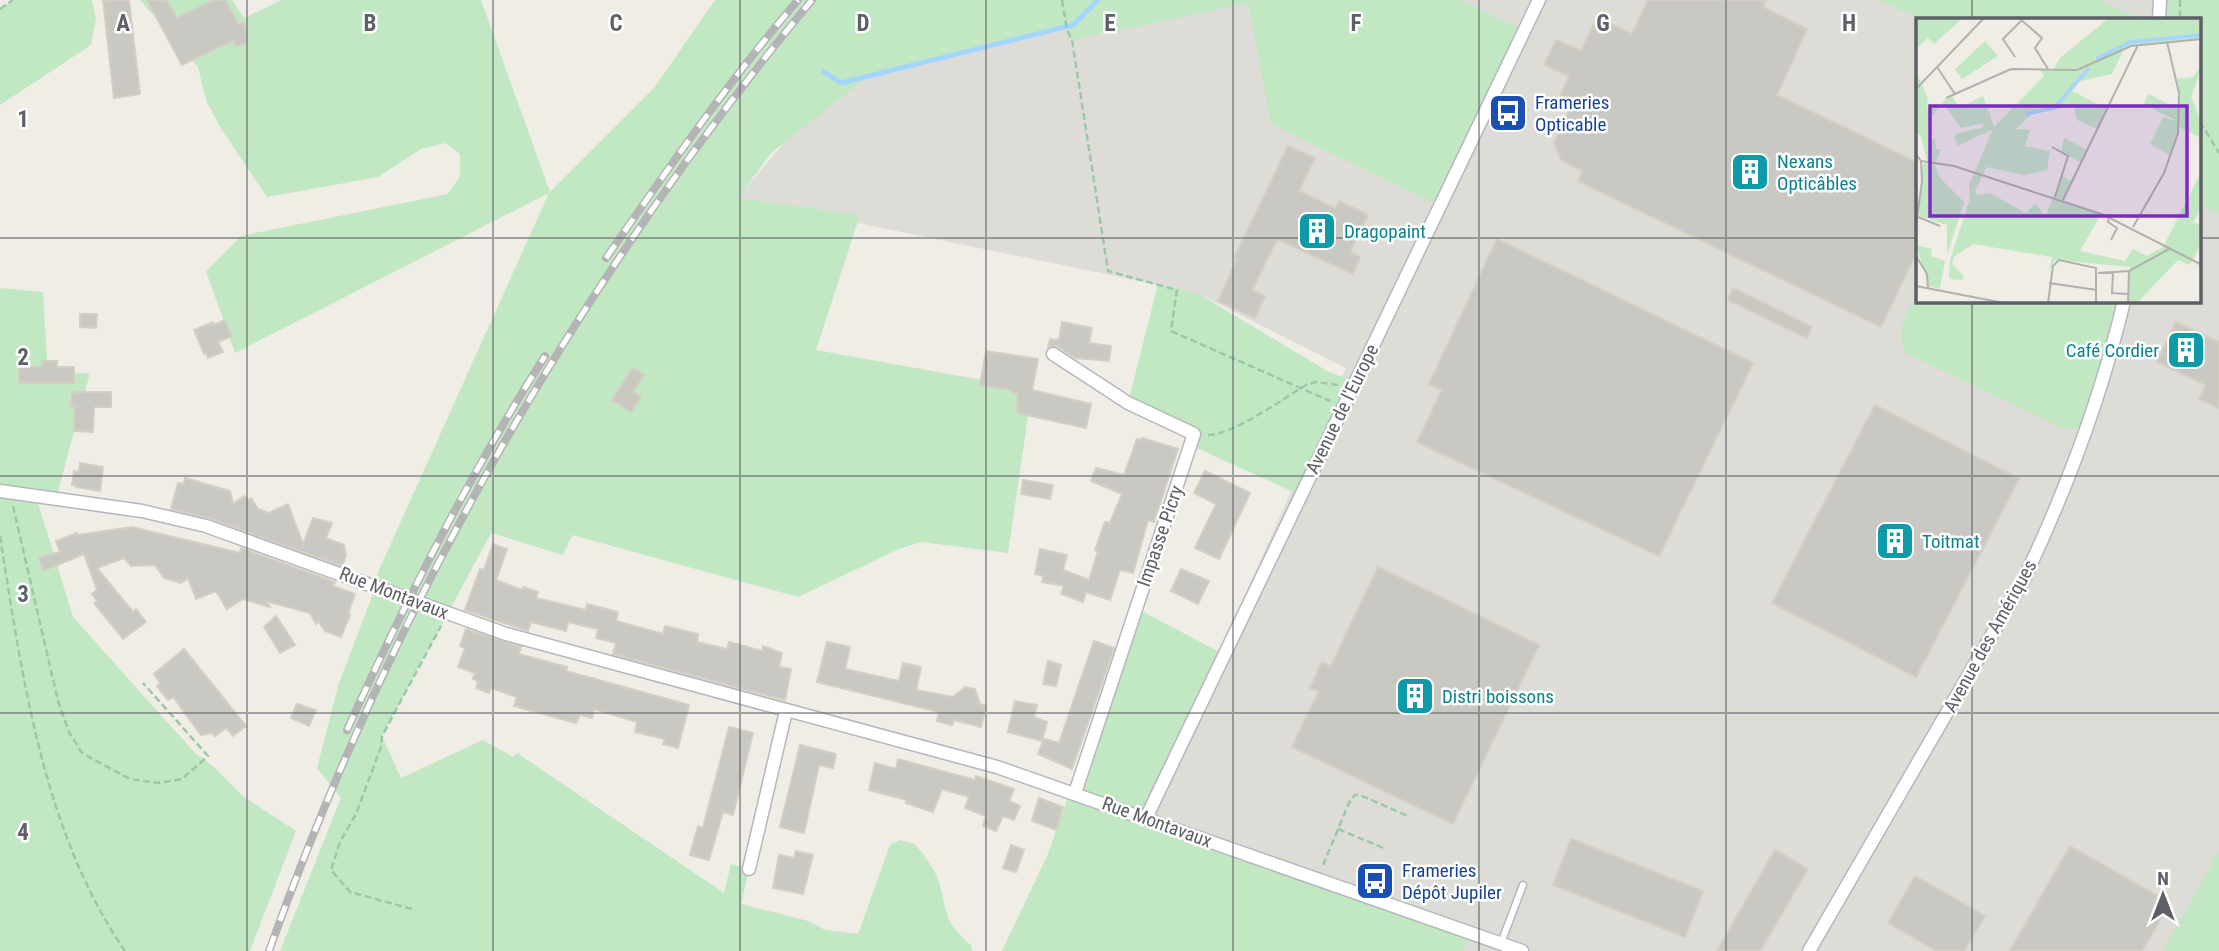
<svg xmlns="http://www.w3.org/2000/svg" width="2219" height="951" font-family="'Roboto Condensed',sans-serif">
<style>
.industrial{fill:#dedcd7;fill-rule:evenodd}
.green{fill:#c2e7c3}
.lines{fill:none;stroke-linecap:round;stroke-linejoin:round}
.stream{stroke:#a5d5ff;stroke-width:5}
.building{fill:#cac8c2;stroke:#d4cfc3;stroke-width:2}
.service-casing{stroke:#b5b7bc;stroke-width:9}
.minor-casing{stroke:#b5b7bc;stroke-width:15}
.path{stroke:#9bc8a9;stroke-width:2.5;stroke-dasharray:7 3.5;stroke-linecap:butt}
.service{stroke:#fff;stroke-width:6}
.minor{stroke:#fff;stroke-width:12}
.rail-casing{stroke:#b4b4b6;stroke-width:8}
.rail{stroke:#fff;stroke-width:5;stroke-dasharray:16;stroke-linecap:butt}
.grid{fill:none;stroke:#5d6066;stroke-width:2;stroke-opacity:0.55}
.labels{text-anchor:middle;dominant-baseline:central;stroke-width:5;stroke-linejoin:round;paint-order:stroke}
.transit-label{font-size:19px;fill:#164399;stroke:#fff;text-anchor:start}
.culture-label{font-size:19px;fill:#0d838f;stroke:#fff;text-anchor:start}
.street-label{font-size:19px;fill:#5d6066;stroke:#fff}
.inset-river{fill:none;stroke:#a5d5ff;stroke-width:3.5}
.inset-road{fill:none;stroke:#b1b1ae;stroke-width:2}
.view{fill:#7b2cbf;fill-opacity:0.15;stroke:#7b2cbf;stroke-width:3.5}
.inset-edge{fill:none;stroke:#5d6066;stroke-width:3.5}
.grid-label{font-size:23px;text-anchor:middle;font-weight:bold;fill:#5d6066;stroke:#fff;stroke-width:5;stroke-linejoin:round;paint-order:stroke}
</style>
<rect width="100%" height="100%" fill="#efede5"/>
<path class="industrial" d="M907,0H2219V951H1002L1146,818L1346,368L1197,293L737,198ZM1918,19H2200V301H1918Z"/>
<g class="green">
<path d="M13,0H92L96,18L91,45L0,105V9Z"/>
<path d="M140,0H232L244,18L282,0H481L550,192L654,88L715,0H1462L1524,31L1440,206L1271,124L1248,3L1072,40L1066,27L869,76L771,153L738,198L860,215L816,350L1032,389L1008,553L921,542L899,549L798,597L572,535L563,555L491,533L382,736L401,778L483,740L513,757L517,753L724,893L731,864L749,869L741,904L808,921L825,930L858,934L890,845L900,840L915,844C923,854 932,865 937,877C949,911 940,919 972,946V951H280L341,798L317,768L339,683L376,586L379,570L549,193L235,353L206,271L241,236L448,194L460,176V154L445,143L421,149L378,177L267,197L220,127L206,100L198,67Z"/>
<path d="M1879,0H2100L2140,19H1920Z"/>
<path d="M2160,0H2219V214L2200,205V19H2159Z"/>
<path d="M1158,284L1197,293L1329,372L1355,381L1300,495L1190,445L1194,434L1128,403Z"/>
<path d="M0,288L43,292L48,374L90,373L56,498L36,496L73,617L195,753L214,767L244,797L296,831L250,951H0Z"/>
<path d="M1918,292V301H2124L2087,426L2065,429L1905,353C1894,330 1908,312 1918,292Z"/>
<path d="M1136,608L1223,654L1146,818L1472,933L1462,951H1002L1047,856Z"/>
<path d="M2219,851V951H2163Z"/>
</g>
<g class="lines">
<path class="stream" d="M824,72L841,83L1073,25L1098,0"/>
</g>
<g class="building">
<path d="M103,0H129L140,94L114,98Z"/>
<path d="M147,0H167L177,18L214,0H226L238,24L244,23L248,43L235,46L234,40L182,65Z"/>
<path d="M1648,0H1766L1763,7L1807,29L1777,95L1918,163V249L1881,327L1578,181L1583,171L1561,160L1554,142L1573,103L1559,98L1569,76L1544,65L1556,40L1581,51L1597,17L1632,34Z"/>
<path d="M1288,146L1315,158L1299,191L1336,209L1339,201L1368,215L1350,252L1360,257L1353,274L1277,239L1252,290L1265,296L1255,318L1218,301L1237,259L1234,258Z"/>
<path d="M1497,239L1753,363L1659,556L1417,442L1442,390L1429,384Z"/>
<path d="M1733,288L1812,327L1807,338L1728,300Z"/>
<path d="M80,314H97L96,328L80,327Z"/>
<path d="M225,320L232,336L218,342L223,352L208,358L206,353L204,354L194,330L213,322L214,325Z"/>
<path d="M1062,322L1092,328L1089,343L1111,346L1109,361L1075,358L1057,346L1048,347L1050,339L1059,340Z"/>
<path d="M2176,322L2219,342V408L2199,399L2206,385L2157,362Z"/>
<path d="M986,351L1038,359L1032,390L1091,404L1086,428L1017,413L1018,393H1012V390L980,385Z"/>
<path d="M42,361H57V367H74V383H19V367H42Z"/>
<path d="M633,368L644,375L633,392L641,397L631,412L612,400Z"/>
<path d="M72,392H111V407H94L93,432L74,431L75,407H71Z"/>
<path d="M1875,405L2019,479L1916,677L1772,603Z"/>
<path d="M1142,438L1178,449L1154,522L1148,520L1133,573L1120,570L1110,600L1086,592L1083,602L1061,594L1064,586L1042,582L1044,576L1035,574L1040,549L1067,555L1063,570L1089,580L1098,551L1095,550L1105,522L1110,523L1122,494L1091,481L1096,468L1124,475L1137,439L1141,440Z"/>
<path d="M80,463L103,467L100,491L76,487V485H72L74,471L79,472Z"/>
<path d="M1205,471L1250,493L1219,559L1195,548L1216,504L1194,493Z"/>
<path d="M185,478L230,491L233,504L244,496L248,500L251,498L258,509L269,513L288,504L303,544L313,518L332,523L326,538L344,545L346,555L342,566L209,518L171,509L178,483L184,484Z"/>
<path d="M1023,480L1053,485L1050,499L1021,494Z"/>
<path d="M132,527L240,553L241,548L335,582L333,586L355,594L348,614L350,615L341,637L325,631L318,621L316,624L310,613L266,601L270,607L243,599L227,609L216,591L196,599L188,578L181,583L164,578L155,565L131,566L124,558L97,568L133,612L136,609L146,622L123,639L94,603L97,601L92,594L97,590L84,554L43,571L39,558L60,552L56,541L77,533V535Z"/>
<path d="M493,544L507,549L496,580L522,590L523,587L538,592L536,598L586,610L587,604L618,612L616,621L663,634L665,626L698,634L697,642L727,649L729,642L762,651L763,646L782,653L779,667L791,669L785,700L613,654L616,643L596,638L598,629L568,622L566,631L531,622L528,631L465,610L480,569L484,570Z"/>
<path d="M1378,567L1539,645L1453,824L1292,747L1319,691L1310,688L1322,662L1331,666Z"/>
<path d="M1181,569L1209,581L1198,604L1171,591Z"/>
<path d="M276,616L295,645L280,653L264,627Z"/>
<path d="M466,629L521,647L519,654L567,667L566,671L689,705L678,748L663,744L665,739L635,732L637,722L594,709L592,718L580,715L576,723L514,706L517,697L491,688L489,693L476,688L478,681L473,679L475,673L458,667L465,648L460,646Z"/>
<path d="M1094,641L1114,648L1072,769L1038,754L1044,739L1059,743Z"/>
<path d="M827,642L850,647L845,669L899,681L903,663L921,667L916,690L953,697L965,687L975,689L980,704L986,706L981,727L954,720L952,725L937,721L939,712L817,682Z"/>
<path d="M184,649L246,726L233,736L226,728L215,736L213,733L201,735L173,697L168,700L157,686L160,683L154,674Z"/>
<path d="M1048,661L1061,665L1056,686L1043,684Z"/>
<path d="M1015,701L1037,705L1034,717L1047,722L1042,741L1008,732Z"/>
<path d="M297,704L316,710L309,726L291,718Z"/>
<path d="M729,727L753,733L733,815L723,812L709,860L690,855L698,826L703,828Z"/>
<path d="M800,745L836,754L833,768L819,765L804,833L780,827Z"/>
<path d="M898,759L975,780L976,776L1014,789L1009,801L1020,806L1014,820L1003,816L996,831L983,826L986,816L965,808L969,797L942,789L933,812L906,803L907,800L869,790L875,763L896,769Z"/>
<path d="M1039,798L1063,807L1056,830L1032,821Z"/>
<path d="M1571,839L1703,891L1685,937L1553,885Z"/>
<path d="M1011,845L1024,850L1016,872L1003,868Z"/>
<path d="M2070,846L2170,903L2142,951H2010Z"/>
<path d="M1775,850L1808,869L1760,951H1717Z"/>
<path d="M796,851L813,855L803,894L773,888L779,855L794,858Z"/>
<path d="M1915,876L1985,916L1964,951H1937L1888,923Z"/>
</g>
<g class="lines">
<defs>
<path id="service" d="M1501,943L1523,885"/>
<g id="minor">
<path d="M2159,19L2160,0"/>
<path d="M1053,354L1128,403L1194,434L1075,793"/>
<path d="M0,491L142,511L206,526L506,634L997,767L1522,951"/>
<path d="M1146,818L1539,0"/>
<path d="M749,869L786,711"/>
<path d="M1809,951L2023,581C2066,491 2101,398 2124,301"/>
</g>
</defs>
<use href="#service" class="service-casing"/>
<use href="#minor" class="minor-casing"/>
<g class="path">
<path d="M1062,0L1067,30L1072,40L1108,271L1177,290L1171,331L1330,401"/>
<path d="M2180,0V19"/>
<path d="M0,9L13,0"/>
<path d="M2200,122L2219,153"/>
<path d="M1208,435C1235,434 1281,400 1306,385L1316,382L1338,385"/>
<path d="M13,506L58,701L69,732L82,753L130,779L158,783L182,779L208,756L143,683"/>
<path d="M0,536C22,675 43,832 125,951"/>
<path d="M1338,829L1386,849"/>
<path d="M1323,865L1349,803L1355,795H1360L1410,817"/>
<path d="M412,909L350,892L331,870L340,842L356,814L381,747L382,736L441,626"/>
</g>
<use href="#service" class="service"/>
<use href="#minor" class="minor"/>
<defs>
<g id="rail">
<path d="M606,258C667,170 728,82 798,0"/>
<path d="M347,730C405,602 469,475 545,356"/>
<path d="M269,951C392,607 578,281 812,0"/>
</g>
</defs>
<use href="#rail" class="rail-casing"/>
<use href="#rail" class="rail"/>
</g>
<path class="grid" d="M247,0V951M493,0V951M740,0V951M986,0V951M1233,0V951M1479,0V951M1726,0V951M1972,0V19M0,238H1918M2200,238H2219M1972,301V951M0,476H2219M0,713H2219"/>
<defs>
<symbol id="bus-square" viewBox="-11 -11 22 22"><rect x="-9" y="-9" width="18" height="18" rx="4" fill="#1a4fb4" stroke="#fff"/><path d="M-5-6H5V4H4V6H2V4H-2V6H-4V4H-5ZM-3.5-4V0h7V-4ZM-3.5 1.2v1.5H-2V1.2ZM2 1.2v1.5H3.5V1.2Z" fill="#fff"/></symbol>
<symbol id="building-square" viewBox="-11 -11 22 22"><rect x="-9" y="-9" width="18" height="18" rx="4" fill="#0f9aa8" stroke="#fff"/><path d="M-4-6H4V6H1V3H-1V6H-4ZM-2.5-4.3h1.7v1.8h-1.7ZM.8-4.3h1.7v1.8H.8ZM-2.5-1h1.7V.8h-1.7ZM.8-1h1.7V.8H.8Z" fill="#fff"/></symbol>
</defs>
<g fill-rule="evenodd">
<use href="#bus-square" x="1486" y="91" width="44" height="44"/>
<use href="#building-square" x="1728" y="150" width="44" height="44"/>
<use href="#building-square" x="1295" y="209" width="44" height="44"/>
<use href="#building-square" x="2164" y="328" width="44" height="44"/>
<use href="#building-square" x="1873" y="519" width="44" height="44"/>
<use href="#building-square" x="1393" y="674" width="44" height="44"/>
<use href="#bus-square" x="1353" y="859" width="44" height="44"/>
</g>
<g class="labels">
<g class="transit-label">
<text x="1535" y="102">Frameries<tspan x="1535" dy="22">Opticable</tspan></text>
<text x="1402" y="870">Frameries<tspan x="1402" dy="22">Dépôt Jupiler</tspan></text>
</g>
<g class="culture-label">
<text x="1777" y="161">Nexans<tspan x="1777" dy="22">Opticâbles</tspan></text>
<text x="1344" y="231">Dragopaint</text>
<text x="2159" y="350" text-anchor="end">Café Cordier</text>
<text x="1922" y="541">Toitmat</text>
<text x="1442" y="696">Distri boissons</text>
</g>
<g class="street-label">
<text transform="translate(1342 409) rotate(-64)">Avenue de l'Europe</text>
<text transform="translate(1160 536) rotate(-71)">Impasse Picry</text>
<text transform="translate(394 593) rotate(21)">Rue Montavaux</text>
<text transform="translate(1990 636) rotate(-61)">Avenue des Amériques</text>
<text transform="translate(1157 822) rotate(20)">Rue Montavaux</text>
</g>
</g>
<g transform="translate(1916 18)">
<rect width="285" height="285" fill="#efede5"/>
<path d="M0,0H47L18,26L12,20L0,31ZM193,0H285V21L215,28L207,33L196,56L164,63L156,73L191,91L181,111L161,102L158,88L115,96L100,111L114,112L109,128L134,133L131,152L107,157L71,149L59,173L61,177L74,175L110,195L120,185L129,199L146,158L156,163L147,182L185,196L164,233L209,243L217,231L231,238L247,229L285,154V190L277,204L285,208V224L277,242L273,247L262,242L221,285H212L214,249L139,242L133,254L136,239L57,226L38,239L36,246L48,258L46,262L33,261L34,242L54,180L53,167L77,111L42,128L38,119L42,115L66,110L68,105L45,110L26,84L36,78L43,90L67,78L78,109L128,58L124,52H137L145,39ZM69,23L82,38L46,61L39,51ZM283,25L285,52L275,79L285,103V120L263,109L253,137L234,126L247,99L263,104L228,86L232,76L263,91L261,61L277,59L283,51ZM0,53L12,81L11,91L20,85L25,87L13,101L12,112L13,121H19L20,131H25L19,146L23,159L48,184L31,237V207L3,198L6,147L11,144L5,118L0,115ZM148,120L171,132L165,145L145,134ZM0,227L16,231L15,238L29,243L24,271L13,268Z" fill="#c2e7c3"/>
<path class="inset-river" d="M180,41L214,24L286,17M110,96L138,90L173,50"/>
<path class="inset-road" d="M103,0L126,20L119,30L132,51M99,39L87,21L105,3M21,49L39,76M0,71L68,0M30,80L95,51L161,52L215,28L286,21M136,129L152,138L139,179M0,136L5,143L6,164L0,207M5,143L38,148L188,197L286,247M147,182L222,27M2,199L24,208M193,199L192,204L201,210L195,222M217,209L248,155L262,115L263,75L251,24M0,238L11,256L12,270M213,253L255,230M197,254L196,275L212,276M182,255L213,253M133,265L181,272M0,268L88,285M132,285L137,248L143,242L180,250V285M212,285L213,253"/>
<path class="view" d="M14,88H271V198H14Z"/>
<rect width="285" height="285" class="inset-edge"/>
</g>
<g class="grid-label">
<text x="123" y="31">A</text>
<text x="370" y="31">B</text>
<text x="616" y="31">C</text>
<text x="863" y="31">D</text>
<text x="1110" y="31">E</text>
<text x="1356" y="31">F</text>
<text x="1603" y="31">G</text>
<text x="1849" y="31">H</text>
<text x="23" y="127">1</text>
<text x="23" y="365">2</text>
<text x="23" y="602">3</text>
<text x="23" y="840">4</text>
</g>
<g transform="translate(2163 895)" stroke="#ffffff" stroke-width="5" paint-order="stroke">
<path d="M0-5L12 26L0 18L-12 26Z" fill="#5d6066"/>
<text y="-10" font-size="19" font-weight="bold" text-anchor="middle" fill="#5d6066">N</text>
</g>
</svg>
